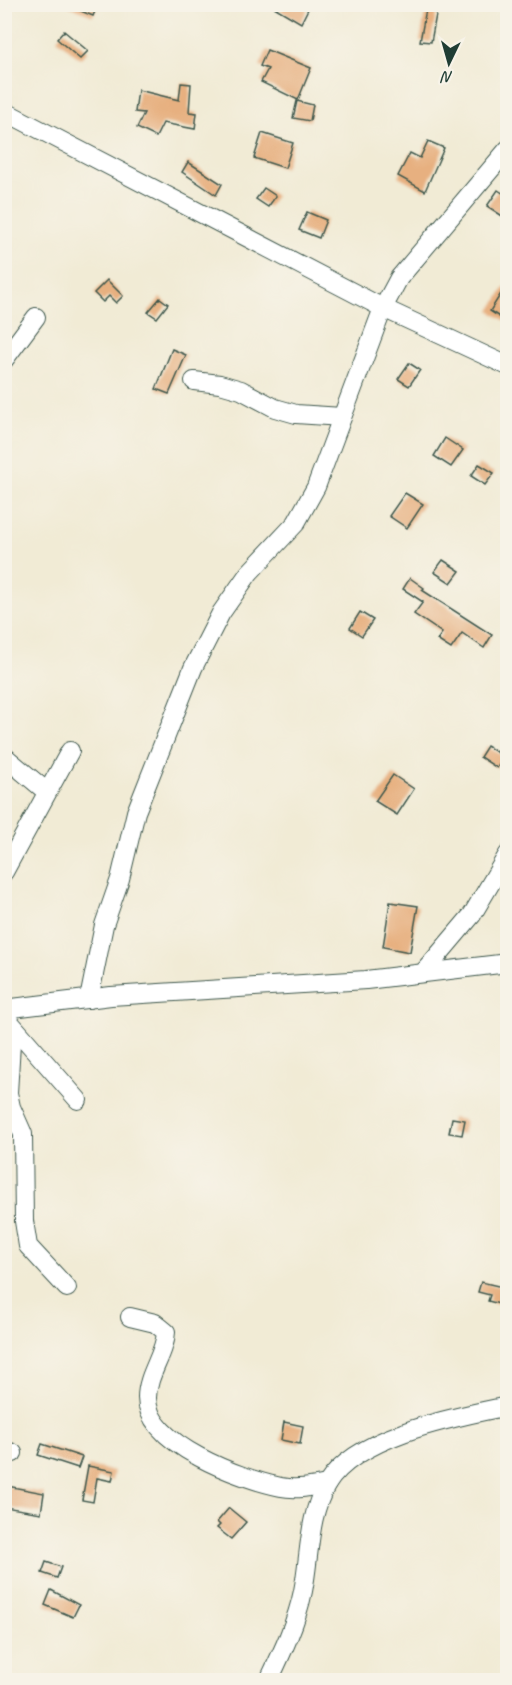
<svg xmlns="http://www.w3.org/2000/svg" width="512" height="1685" font-family="Caveat,sans-serif">
<style>
.building{fill:#e7b080}
.lines{fill:none;stroke-linecap:round;stroke-linejoin:round}
.minor-casing{stroke:#3e574c;stroke-width:20}
.minor{stroke:#fff;stroke-width:18}
</style>
<rect width="100%" height="100%" fill="#f7f3e8"/>
<filter id="ink" filterUnits="userSpaceOnUse"><feTurbulence type="fractalNoise" baseFrequency=".0167" numOctaves="2"/><feDisplacementMap in="SourceGraphic" scale="12" xChannelSelector="R" yChannelSelector="G"/><feConvolveMatrix kernelMatrix="1 2 1 2 8 2 1 2 1" color-interpolation-filters="sRGB"/></filter>
<filter id="wash" filterUnits="userSpaceOnUse"><feTurbulence type="fractalNoise" baseFrequency=".008" numOctaves="4" result="noise"/><feDisplacementMap in="SourceGraphic" scale="24" xChannelSelector="R" yChannelSelector="G"/><feGaussianBlur stdDeviation="1.35" result="paint"/><feColorMatrix in="noise" values="0 0 0 0 0 0 0 0 0 0 0 0 0 0 0 0 0 1.4 0 .05"/><feComposite in="paint" operator="in"/></filter>
<g filter="url(#wash)">
<rect width="100%" height="100%" fill="#f1ebd5"/>
<g id="blocks">
<g class="building">
<path d="M64,4H98L93,16Z"/>
<path d="M269,4H300L308,9L301,23Z"/>
<path d="M427,4H438L431,42L420,41Z"/>
<path d="M64,31L88,51L80,59L57,39Z"/>
<path d="M267,50L311,68L298,100L261,82L268,69L260,66Z"/>
<path d="M181,83L191,84L189,112L197,113L195,129L163,123L156,137L137,128L144,113L135,112L138,90L179,100Z"/>
<path d="M297,101L313,105L310,121L293,118Z"/>
<path d="M262,133L293,143L285,168L254,158Z"/>
<path d="M428,141L444,148L425,191L398,176L410,153L420,158Z"/>
<path d="M188,162L222,184L216,195L182,172Z"/>
<path d="M264,188L276,196L268,207L256,199Z"/>
<path d="M498,190L507,196V219L487,206Z"/>
<path d="M307,212L326,220L319,238L299,230Z"/>
<path d="M107,280L123,296L116,303L109,296L103,302L94,293Z"/>
<path d="M507,284V322L490,311Z"/>
<path d="M160,298L168,304L157,318L148,312Z"/>
<path d="M172,349L186,355L169,394L156,389Z"/>
<path d="M409,363L420,370L409,386L398,379Z"/>
<path d="M445,438L463,450L451,467L434,456Z"/>
<path d="M479,464L494,473L485,485L471,476Z"/>
<path d="M405,493L423,504L407,528L389,516Z"/>
<path d="M443,560L460,571L451,583L434,572Z"/>
<path d="M410,578L424,588L422,590L492,635L484,648L462,633L451,649L437,640L442,633L414,614L423,602L403,589Z"/>
<path d="M360,612L373,620L362,636L350,628Z"/>
<path d="M487,746L504,757L497,768L480,757Z"/>
<path d="M393,775L414,789L397,815L375,801Z"/>
<path d="M390,902L418,906L410,952L383,947Z"/>
<path d="M452,1118L465,1120L462,1135L449,1133Z"/>
<path d="M481,1282L507,1288V1306L488,1301L490,1295L478,1292Z"/>
<path d="M284,1422L303,1426L300,1444L281,1440Z"/>
<path d="M42,1444L82,1457L78,1468L38,1455Z"/>
<path d="M88,1466L114,1471L112,1481L97,1478L93,1502L82,1500Z"/>
<path d="M7,1486L44,1493L41,1513L4,1507Z"/>
<path d="M229,1508L246,1522L231,1539L217,1528L220,1525L217,1522Z"/>
<path d="M46,1562L61,1567L57,1578L42,1573Z"/>
<path d="M51,1590L79,1605L73,1617L45,1605Z"/>
</g>
</g>
</g>
<g filter="url(#ink)">
<use href="#blocks" fill-opacity="0" stroke="#3e574c" stroke-width="1.5"/>
<g class="lines">
<defs>
<g id="minor">
<path d="M4,111L383,308L508,366"/>
<path d="M4,360L36,317"/>
<path d="M194,381L220,384L241,390L275,408L296,414L342,417"/>
<path d="M4,756L47,792"/>
<path d="M4,872L70,751"/>
<path d="M423,973L472,915L508,854"/>
<path d="M89,999L104,925L120,879L136,812L193,668L221,613L249,573L296,523L316,487L383,308L399,278L508,149"/>
<path d="M4,1009L111,996L366,980L508,963"/>
<path d="M8,1020L78,1100"/>
<path d="M12,1027L8,1093L11,1107L23,1134L24,1221L28,1246L67,1288"/>
<path d="M130,1317L155,1323L166,1332C165,1355 147,1374 147,1398C147,1445 242,1479 281,1487C296,1490 312,1487 327,1484"/>
<path d="M4,1450L13,1453"/>
<path d="M269,1680C282,1653 297,1621 303,1591C310,1557 308,1515 327,1484C357,1435 455,1417 508,1406"/>
</g>
</defs>
<use href="#minor" class="minor-casing"/>
<use href="#minor" class="minor"/>
</g>
</g>
<rect width="512" height="1685" fill="none" stroke="#f7f3e8" stroke-width="24"/>
<g transform="translate(449 63) rotate(185)" stroke="#f7f3e8" stroke-width="4.5" paint-order="stroke">
<path d="M0-4.5L10 22L0 15L-10 22Z" fill="#1f3d34"/>
<text y="-9" font-size="16" font-weight="bold" text-anchor="middle" fill="#1f3d34">N</text>
</g>
</svg>
